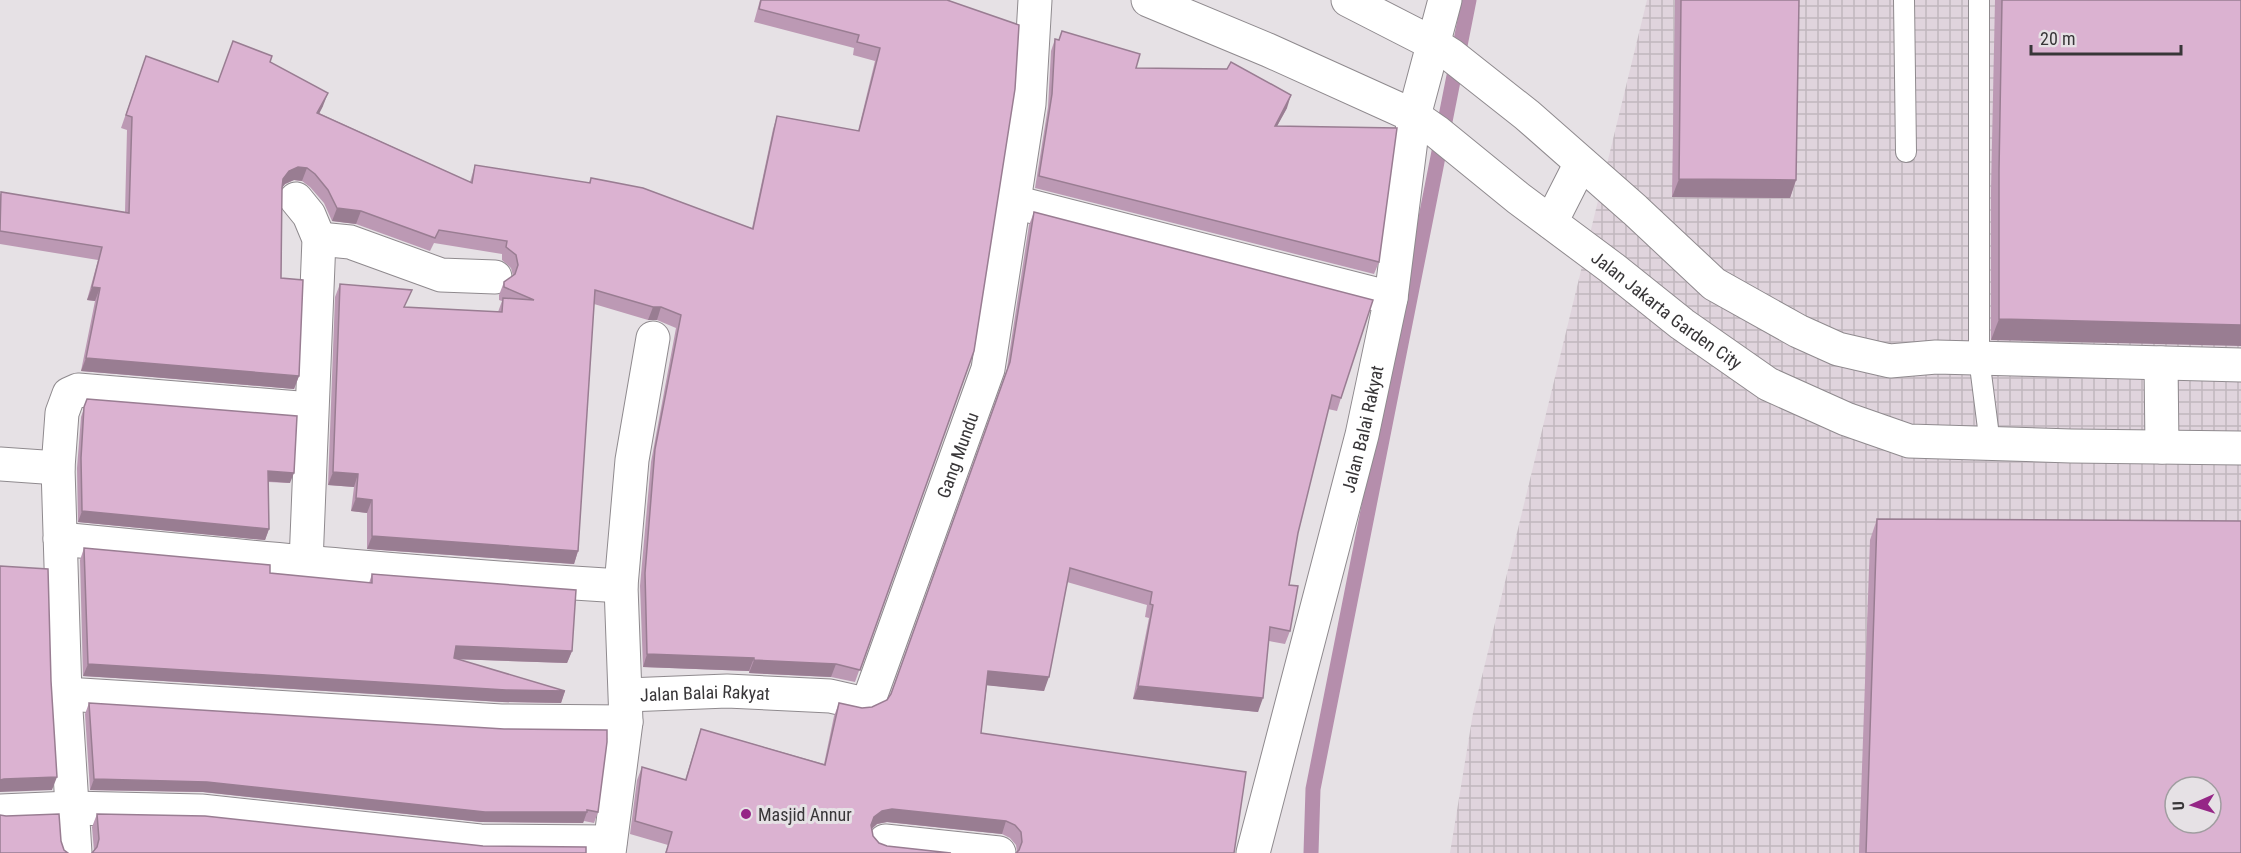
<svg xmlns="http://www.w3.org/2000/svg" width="2241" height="853" font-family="'Roboto Condensed',sans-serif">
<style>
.industrial{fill:url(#industrial-grid);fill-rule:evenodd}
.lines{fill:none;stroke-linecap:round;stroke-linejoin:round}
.stream{stroke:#b58eac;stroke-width:15}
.service-casing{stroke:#8f8a8e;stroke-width:22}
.minor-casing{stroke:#8f8a8e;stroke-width:35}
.tertiary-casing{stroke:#8f8a8e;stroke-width:35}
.service{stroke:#fff;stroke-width:20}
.minor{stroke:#fff;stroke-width:33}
.tertiary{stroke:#fff;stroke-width:33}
.wall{fill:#bc99b4}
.shaded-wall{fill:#997d92}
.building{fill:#dbb2d1;stroke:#997d92;stroke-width:1.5;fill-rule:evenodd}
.poi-dot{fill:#952686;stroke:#e6e1e5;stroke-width:2}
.labels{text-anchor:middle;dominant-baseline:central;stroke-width:6;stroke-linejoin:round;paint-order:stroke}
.street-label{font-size:18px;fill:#383638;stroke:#e6e1e5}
.poi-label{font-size:18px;fill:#383638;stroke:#e6e1e5;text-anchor:start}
</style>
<defs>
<pattern id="industrial-grid" width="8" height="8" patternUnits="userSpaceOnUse" patternTransform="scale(1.5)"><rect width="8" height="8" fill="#e0d4dd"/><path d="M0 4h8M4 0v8" fill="none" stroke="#c1b7be"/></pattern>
</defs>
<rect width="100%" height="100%" fill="#e6e1e5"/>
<path class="industrial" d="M1647,0H2241V853H1450L1473,713ZM2175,787H2211V823H2175Z"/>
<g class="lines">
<path class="stream" d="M1311,853L1313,789L1469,0"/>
<defs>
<g id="service">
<path d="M1904,0L1906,152"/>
<path d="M1979,0V358L1990,444"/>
</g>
<g id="minor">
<path d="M296,199L309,215L319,239L306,563"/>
<path d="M1014,202L1391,298"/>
<path d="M319,239L350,242L441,275L495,277"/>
<path d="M0,464L58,468"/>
<path d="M60,539C247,557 433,575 621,586"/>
<path d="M65,694L501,721L626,722"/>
<path id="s1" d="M627,695L727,691L830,696L861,703L869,700L988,369L1029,104L1035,0"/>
<path d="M0,811L71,808L201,811L480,841L610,842"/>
<path d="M885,841L999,853"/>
<path d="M75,853L65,694L58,468L62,413L69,394L78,390L311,409"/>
<path d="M609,853L626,722L621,586L632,460L653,338"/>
</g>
<g id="tertiary">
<path id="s2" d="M1148,0L1268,50L1414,116L1437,132L1518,198L1612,268L1682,324L1768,384L1846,419L1909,441L2071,446L2241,448"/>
<path d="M1348,0L1432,43L1451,55L1527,115L1635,210L1714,284L1798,331L1838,349L1890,361L1936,357L2241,365"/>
<path d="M1551,222L1581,163"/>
<path d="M2161,363L2162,447"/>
<path id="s3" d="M1253,853L1362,435L1391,298L1414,116L1445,0"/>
</g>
</defs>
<use href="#service" class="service-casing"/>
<use href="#minor" class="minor-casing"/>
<use href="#tertiary" class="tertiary-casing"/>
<use href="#service" class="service"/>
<use href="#minor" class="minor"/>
<use href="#tertiary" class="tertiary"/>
</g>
<g class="wall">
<path d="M760,0H947L974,351L855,682L831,677L749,673V671L643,667L640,586L651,462L676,328L657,320H648L594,304L578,551L574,564L367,549V513L351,511L354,487L328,485L335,297L340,284L405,307L498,312L502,301L499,300V295L504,282L513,276L511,268L502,260V254L434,243L430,251L356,224L332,221L324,203L310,187L302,181L294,180L285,184L282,187L281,278L299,376L294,389L81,371L95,301L87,300L98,260L0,244V194L125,212L127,130L121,128L146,56L218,82L270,62L323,106L319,113L470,182L475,165L589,183L591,178L752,228L773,129L777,116L858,131L875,61L853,55L854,48L754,22Z"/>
<path d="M1675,0H1799L1796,180L1790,198L1672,197Z"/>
<path d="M1995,0H2241L1991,340V191Z"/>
<path d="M1062,31L1136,68L1287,108L1277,126L1379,262L1374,274L1035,188L1048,107L1051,51L1055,39L1059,40Z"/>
<path d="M1034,212L1341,398L1337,411L1328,409L1298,533L1289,585L1290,631L1285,644L1269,641L1258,712L1133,699L1149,618L1145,617L1147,605L1067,582L1044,691L987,685L981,733L1246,772L1017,852L1016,845L1010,838L1002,834L887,822L877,824L872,829L873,836L879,843L887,846L951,853H665L668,845L630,834L637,780L642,767L685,780L701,729L824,764L834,716L839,703L862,708L872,707L887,700L891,694L1006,375L1029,225Z"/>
<path d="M87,399L290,483L268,482L269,529L265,540L78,522L77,468L81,417Z"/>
<path d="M1877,519L2241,853H1859L1870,540Z"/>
<path d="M84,548L270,573L369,583L372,574L572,651L567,663L455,659L565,691L561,703L502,702L83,676L80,560Z"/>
<path d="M89,703L598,812L594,823L584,821L583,823L481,822L203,792L90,790L85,714Z"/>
<path d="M97,814L483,846L94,851L92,827Z"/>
</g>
<g class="shaded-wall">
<path d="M328,93L323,106L313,126L317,113Z"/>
<path d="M1291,95L1287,108L1270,139L1275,126Z"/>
<path d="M298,167L307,168L302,181L294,180L285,184L279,192L283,179L289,171Z"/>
<path d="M1679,179L1796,180L1790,198L1672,197Z"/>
<path d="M337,208L361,211L356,224L332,221Z"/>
<path d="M92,287L100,288L95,301L87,300Z"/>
<path d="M653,307H661L657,320H648Z"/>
<path d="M1999,319L2241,325V346L1991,340Z"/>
<path d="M86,358L299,376L294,389L81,371Z"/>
<path d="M268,471L294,473L290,483L264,481Z"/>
<path d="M333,472L358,474L354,487L328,485Z"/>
<path d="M356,498L372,500L367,513L351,511Z"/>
<path d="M82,511L269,529L265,540L78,522Z"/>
<path d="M372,536L578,551L574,564L367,549Z"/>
<path d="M456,646L572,651L567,663L452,659Z"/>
<path d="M647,654L754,658L749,671L643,667Z"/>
<path d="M754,660L836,664L831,677L749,673Z"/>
<path d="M88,664L565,691L561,703L502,702L83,676Z"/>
<path d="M988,671L1049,677L1044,691L984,685Z"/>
<path d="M1138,686L1263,698L1258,712L1133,699Z"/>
<path d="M57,777L52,790L0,792V780L4,779Z"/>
<path d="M94,779L207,782L587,812L583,823L481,822L203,792L90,790Z"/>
<path d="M892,809L1006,821L1002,834L887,822L877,824L870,830L874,817L882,811Z"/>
</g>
<g class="building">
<path d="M761,0H947L1019,25L1015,89L974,351L860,670L836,664L754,660V658L647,654L645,573L655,449L681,315L661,307H653L595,290L578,551L372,536V500L356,498L358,474L333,472L340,284L412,290L404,307L502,312L503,298L534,300L504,287V282L515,274L518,265L516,255L506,247L507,241L439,230L435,238L361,211L337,208L328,190L315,174L307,168L298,167L289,171L283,179L282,188L281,278L303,280L299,376L86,358L100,288L92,287L102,247L0,231L1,192L129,213L132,117L126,115L146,56L218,82L233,41L272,56L270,62L328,93L317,113L472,183L475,165L590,183L591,178L643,188L753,229L777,116L859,131L880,48L857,42L859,35L759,9Z"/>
<path d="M1681,0H1799L1796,180L1679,179Z"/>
<path d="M2002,0H2241V325L1999,319V170Z"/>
<path d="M1062,31L1140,54L1136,68L1227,69L1231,62L1291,95L1275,126L1397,128L1379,262L1039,176L1052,94L1055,39L1059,40Z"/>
<path d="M1034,212L1373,300L1341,398L1332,395L1298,533L1289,585L1298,586L1290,631L1270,627L1263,698L1138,686L1153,605L1150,604L1152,592L1070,568L1049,677L988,671L981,733L1246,772L1234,853H1016L1019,850L1022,842L1021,832L1015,825L1006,821L892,809L882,811L874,817L871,825L873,836L879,843L887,846L951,853H666L672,832L635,821L642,767L686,780L701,729L825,765L839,703L862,708L872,707L887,700L891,694L1010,362Z"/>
<path d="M87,399L297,416L294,473L268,471L269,529L82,511L81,458L84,407Z"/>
<path d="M1877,519L2241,521V853H1866ZM2175,787H2211V823H2175Z"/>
<path d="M84,548L270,565V573L372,583V574L576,590L572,651L456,646L454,658L565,691L506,690L88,664Z"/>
<path d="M0,566L48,569L51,681L57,777L4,779L0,780Z"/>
<path d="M89,703L504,729L607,730V742L598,812L587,810V812H485L207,782L94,779Z"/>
<path d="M59,814L61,841L64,850L68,853H0V815L6,816Z"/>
<path d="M97,814L205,816L483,846L586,847V853H92L97,847L99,839Z"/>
</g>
<circle class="poi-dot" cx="746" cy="814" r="6"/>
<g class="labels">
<g class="street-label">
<text stroke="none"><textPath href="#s2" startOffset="609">Jalan Jakarta Garden City</textPath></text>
<text stroke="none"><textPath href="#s3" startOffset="438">Jalan Balai Rakyat</textPath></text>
<text stroke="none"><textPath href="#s1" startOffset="504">Gang Mundu</textPath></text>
<text stroke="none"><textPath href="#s1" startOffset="78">Jalan Balai Rakyat</textPath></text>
</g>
<g class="poi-label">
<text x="758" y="814">Masjid Annur</text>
</g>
</g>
<g transform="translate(2193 805) rotate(267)"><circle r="28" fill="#e6e1e5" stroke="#a09da0" stroke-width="1.5"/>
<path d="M0-4.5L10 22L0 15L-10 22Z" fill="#952686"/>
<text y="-9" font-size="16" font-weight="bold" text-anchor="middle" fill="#383638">U</text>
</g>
<path d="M2031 45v9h150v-9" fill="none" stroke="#383638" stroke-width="3"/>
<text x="2040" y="45" font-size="18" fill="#383638" stroke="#e6e1e5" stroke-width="4.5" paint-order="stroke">20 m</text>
</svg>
